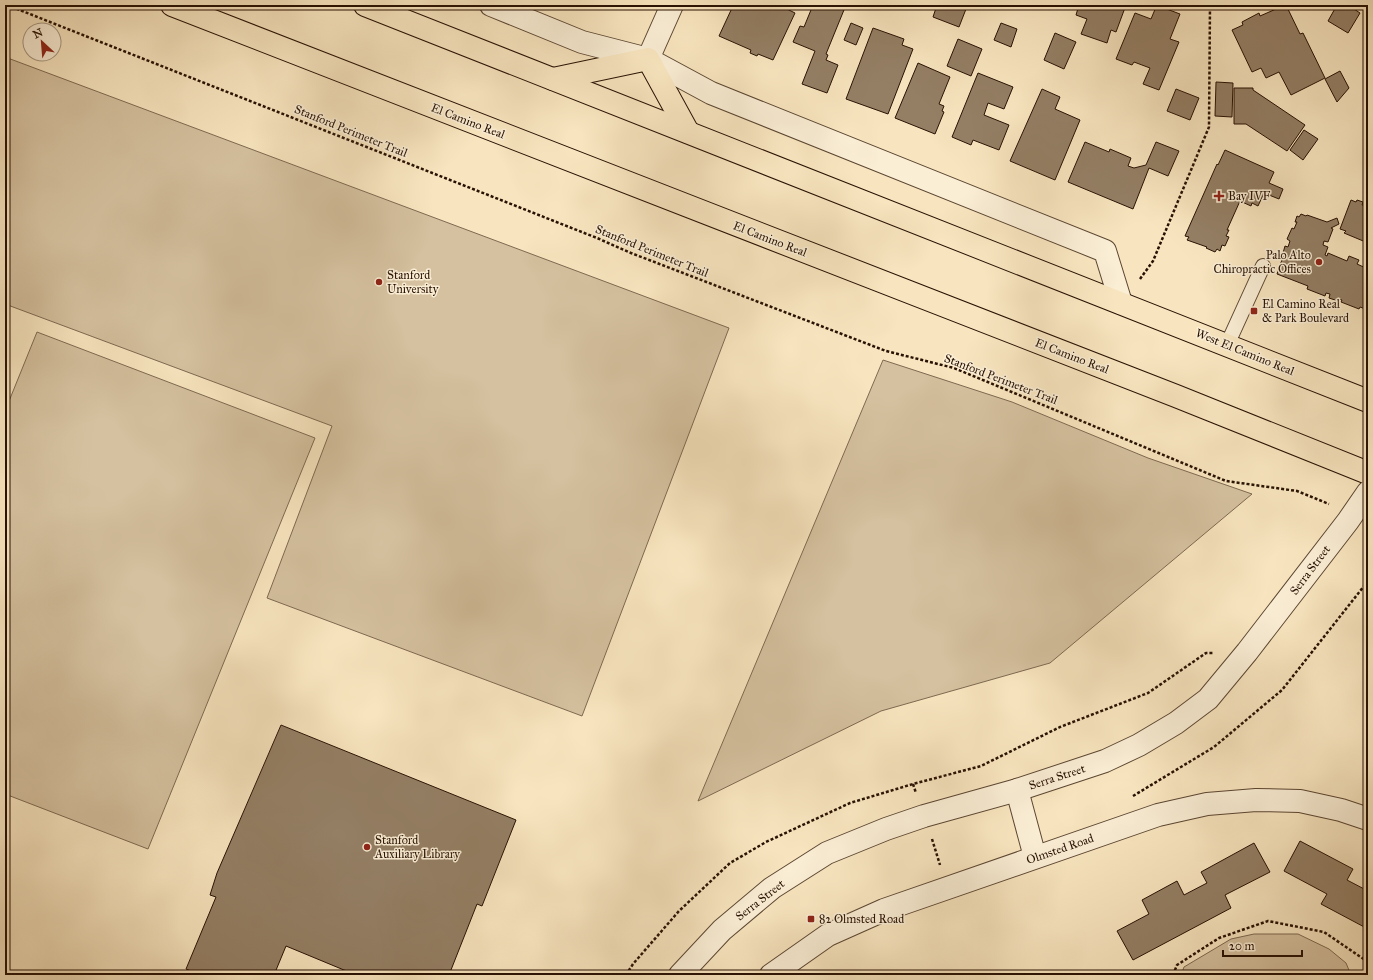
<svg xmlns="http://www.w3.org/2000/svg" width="1373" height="980" font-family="'IM FELL Great Primer',serif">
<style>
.grass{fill:#d5c19f;stroke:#7e6951}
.building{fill:#947f65;stroke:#281103}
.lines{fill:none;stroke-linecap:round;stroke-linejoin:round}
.service-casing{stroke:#5c4632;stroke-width:16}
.minor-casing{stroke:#5c4632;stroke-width:24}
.tertiary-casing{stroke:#5c4632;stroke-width:24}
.primary-casing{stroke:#281103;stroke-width:24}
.path{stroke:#281103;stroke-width:2.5;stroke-dasharray:3 2;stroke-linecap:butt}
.service{stroke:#faeed5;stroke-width:14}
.minor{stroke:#faeed5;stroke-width:22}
.tertiary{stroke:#faeed5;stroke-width:22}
.primary{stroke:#f8e5bf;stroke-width:22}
.poi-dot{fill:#8f2418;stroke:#faeed5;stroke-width:1.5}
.labels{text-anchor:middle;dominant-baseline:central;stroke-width:3;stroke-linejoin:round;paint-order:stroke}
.street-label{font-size:12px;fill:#281103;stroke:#faeed5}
.poi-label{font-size:12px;fill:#281103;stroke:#faeed5;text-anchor:start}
</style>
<rect width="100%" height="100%" fill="#f8e5bf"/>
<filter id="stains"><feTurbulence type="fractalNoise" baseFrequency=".005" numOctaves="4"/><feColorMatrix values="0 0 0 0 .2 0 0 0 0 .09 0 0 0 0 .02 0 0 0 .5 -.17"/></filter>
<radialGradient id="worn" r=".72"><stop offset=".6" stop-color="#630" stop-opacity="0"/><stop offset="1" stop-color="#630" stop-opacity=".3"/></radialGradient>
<g class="grass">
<path d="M5,57L729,328L582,716L267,598L332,426L5,304Z"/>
<path d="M37,332L315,438L148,849L5,794V411Z"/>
<path d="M883,360L1012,402L1148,458L1252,494L1050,663L881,711L698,801Z"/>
<path d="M1254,934H1298L1329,949L1346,963L1351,975H1181L1184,967L1231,939Z"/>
</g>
<g class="building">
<path d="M726,5H779L795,13L773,60L758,54L757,56L750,53L751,50L719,36L732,8Z"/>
<path d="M813,5H846L826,54L828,55L826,60L838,65L827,93L802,84L815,51L793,42L800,26L804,27Z"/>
<path d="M937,5H956L966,9L959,27L933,17Z"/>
<path d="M1079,5H1126L1116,32L1111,30L1107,43L1081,34L1087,19L1076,15Z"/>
<path d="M1150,5H1156L1180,14L1170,39L1179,42L1159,90L1143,84L1150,68L1134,62L1132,65L1116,59L1135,13L1151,19L1156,7Z"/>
<path d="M1277,5H1286L1300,34L1303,33L1325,78L1291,95L1279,72L1266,78L1261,68L1252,72L1232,30L1243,25L1242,22L1259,13L1260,16L1276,9L1274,6Z"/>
<path d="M1337,5H1348L1360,13L1348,33L1328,21Z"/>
<path d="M851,23L863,28L856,45L844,40Z"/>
<path d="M1001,23L1017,29L1011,47L994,40Z"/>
<path d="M873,28L904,39L902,45L913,49L888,114L846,99Z"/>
<path d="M1055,33L1076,42L1064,69L1044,60Z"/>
<path d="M958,39L982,49L971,76L947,66Z"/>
<path d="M918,63L950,77L939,104L944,106L942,111L944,112L935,134L895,118Z"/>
<path d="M1340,71L1349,88L1337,102L1325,79Z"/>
<path d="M978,73L1013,87L1004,109L988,103L984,115L1009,125L999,150L973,140L971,145L952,137Z"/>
<path d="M1216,82L1233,83L1232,117L1215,116Z"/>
<path d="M1234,88H1253V90L1305,125L1287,151L1246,124H1234Z"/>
<path d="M1042,89L1060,97L1055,109L1080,120L1055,180L1010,161Z"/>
<path d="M1176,89L1199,98L1190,120L1167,111Z"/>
<path d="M1304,130L1318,139L1303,160L1290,150Z"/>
<path d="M1085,142L1109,152L1110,149L1131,158L1128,166L1134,168L1146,165L1156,142L1179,151L1168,176L1149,168L1133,209L1068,182Z"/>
<path d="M1225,150L1274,172L1269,183L1283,189L1279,199L1264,193L1258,206L1252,203L1251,206L1240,201L1227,230H1229L1226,236L1229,237L1225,246L1222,245L1220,251L1217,249L1215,252L1206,248L1207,247L1187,240L1189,237L1185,236L1217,164L1218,165Z"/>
<path d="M1351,200L1356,202L1357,200L1363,202L1362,205L1365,206L1366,204H1368V243L1344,233L1346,231L1340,229Z"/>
<path d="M1301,214L1306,216L1307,215L1327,222L1337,218L1339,224L1331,228L1333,229L1328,242L1324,241L1323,245L1328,247L1325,255L1327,256L1328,253L1347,261L1349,256L1359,260L1357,264L1368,269V310L1360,307L1359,309L1341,302L1342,300L1339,299L1338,301L1329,298L1330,294L1326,293L1325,296L1307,289L1308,286L1277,274L1284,254L1283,253L1285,246L1288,247L1290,241L1287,239L1292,228L1294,229L1297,222H1295L1297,216L1299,217Z"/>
<path d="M281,725L516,820L482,906L477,904L449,975H356L286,946L274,975H202L186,969L216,897L210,895L217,873Z"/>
<path d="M1300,841L1353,869L1347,880L1368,891V929L1321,904L1327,894L1284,871Z"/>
<path d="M1254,843L1270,872L1225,895L1231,908L1133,960L1117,931L1149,914L1142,900L1177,881L1184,895L1207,883L1201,872Z"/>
</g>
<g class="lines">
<defs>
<path id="service" d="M1227,345L1263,266"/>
<g id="minor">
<path d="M491,5L582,42L648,59L711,93L1105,251L1121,303"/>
<path d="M648,59L672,5"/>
<path d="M1017,790L1035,857"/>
<path d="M771,975L828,935L884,910L1158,815L1207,804L1256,800L1300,801L1341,810L1368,819"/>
</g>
<path id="tertiary" d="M680,975L722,930L772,888L827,853L886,829L924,816L1017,790L1105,761L1139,745L1176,723L1208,699L1247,652L1348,521L1368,492"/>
<g id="primary">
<path d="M172,5L1176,396L1368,473"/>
<path d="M365,5L1368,401"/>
<path d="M553,79L648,59L688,132"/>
</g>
</defs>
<use href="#service" class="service-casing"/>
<use href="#minor" class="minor-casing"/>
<use href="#tertiary" class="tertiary-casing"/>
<use href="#primary" class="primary-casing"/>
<g class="path">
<path d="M7,5L597,238L631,253L886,351L954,368L1226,481L1297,491L1329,504"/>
<path d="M1140,279L1153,261L1209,127L1210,5"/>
<path d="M913,784L916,793"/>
<path d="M1133,796L1214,747L1282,690L1368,581"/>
<path d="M932,839L940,865"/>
<path d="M626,975L633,964L679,911L730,863L766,842L850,803L913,784L981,766L1060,727L1148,693L1206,653H1214"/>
<path d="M1173,975L1177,965L1219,938L1268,921L1324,932L1368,962"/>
</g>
<use href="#service" class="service"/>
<use href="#minor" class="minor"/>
<use href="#tertiary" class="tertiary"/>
<use href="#primary" class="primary"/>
</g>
<g class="poi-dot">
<path d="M1217 190h4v4h4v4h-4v4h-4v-4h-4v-4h4z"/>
<circle cx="1319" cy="262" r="4"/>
<circle cx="379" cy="282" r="4"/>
<rect x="1250" y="307" width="8" height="8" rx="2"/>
<circle cx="367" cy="847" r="4"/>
<rect x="807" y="915" width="8" height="8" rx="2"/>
</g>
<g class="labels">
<g class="street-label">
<text transform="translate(468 121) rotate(21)">El Camino Real</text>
<text transform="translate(351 131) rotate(22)">Stanford Perimeter Trail</text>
<text transform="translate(770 239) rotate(21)">El Camino Real</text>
<text transform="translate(652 251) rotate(22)">Stanford Perimeter Trail</text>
<text transform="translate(1245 352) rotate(22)">West El Camino Real</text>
<text transform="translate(1072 356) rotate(21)">El Camino Real</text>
<text transform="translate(1001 379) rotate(21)">Stanford Perimeter Trail</text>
<text transform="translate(1310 570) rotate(-53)">Serra Street</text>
<text transform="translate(1057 777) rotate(-18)">Serra Street</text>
<text transform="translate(1060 849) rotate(-19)">Olmsted Road</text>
<text transform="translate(760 900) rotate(-38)">Serra Street</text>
</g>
<g class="poi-label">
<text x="1228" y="196">Bay IVF</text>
<text x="1311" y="255" text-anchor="end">Palo Alto<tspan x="1311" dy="14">Chiropractic Offices</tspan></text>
<text x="387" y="275">Stanford<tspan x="387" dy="14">University</tspan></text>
<text x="1262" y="304">El Camino Real<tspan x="1262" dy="14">&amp; Park Boulevard</tspan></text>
<text x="375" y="840">Stanford<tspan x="375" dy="14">Auxiliary Library</tspan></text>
<text x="819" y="919">82 Olmsted Road</text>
</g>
</g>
<rect width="1373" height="980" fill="none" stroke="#f8e5bf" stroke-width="20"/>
<rect x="6" y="6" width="1361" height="968" fill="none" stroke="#281103" stroke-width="2"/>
<rect x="10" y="10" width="1353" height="960" fill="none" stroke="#281103"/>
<g transform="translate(42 42) rotate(334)"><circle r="19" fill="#faeed5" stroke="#a69681"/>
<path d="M0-3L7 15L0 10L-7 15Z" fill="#8f2418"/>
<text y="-6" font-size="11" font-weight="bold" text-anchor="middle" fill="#281103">N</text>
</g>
<path d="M1223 950v6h79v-6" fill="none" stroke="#281103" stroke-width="2"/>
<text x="1229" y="950" font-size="12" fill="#281103" stroke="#faeed5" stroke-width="3" paint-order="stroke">20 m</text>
<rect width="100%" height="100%" filter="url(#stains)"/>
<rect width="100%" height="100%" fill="url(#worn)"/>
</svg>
